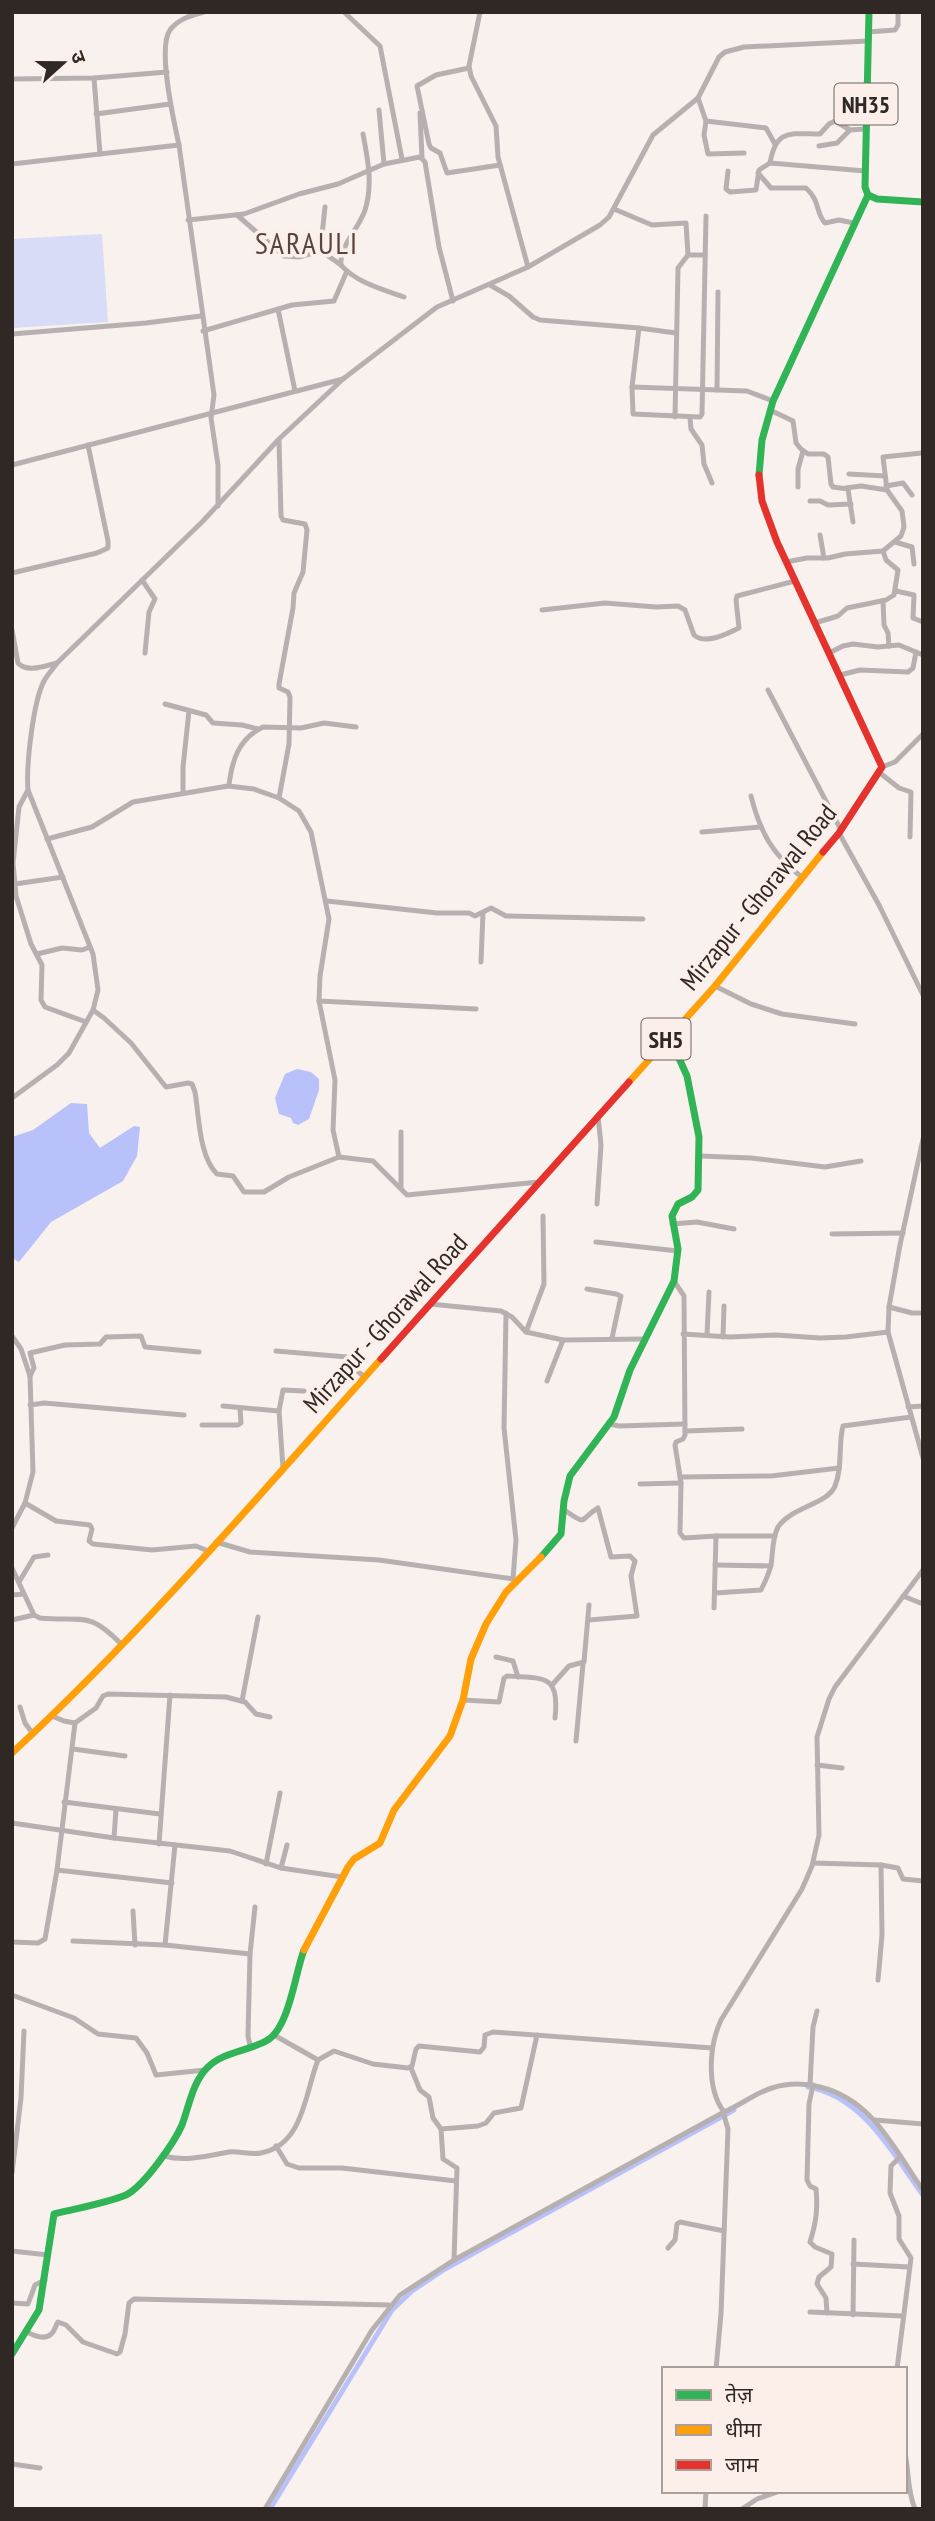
<svg xmlns="http://www.w3.org/2000/svg" width="935" height="2521" font-family="'PT Sans Narrow','Noto Sans Devanagari',sans-serif">
<style>
.green{fill:#d8dcf6}
.water{fill:#b8c1f9}
.lines{fill:none;stroke-linecap:round;stroke-linejoin:round}
.canal{stroke:#b8c1f9;stroke-width:5}
.street{stroke:#b6b1b0;stroke-width:5}
.fast{stroke:#30b455;stroke-width:7}
.slow{stroke:#ff9f0a;stroke-width:7}
.jam{stroke:#e5322d;stroke-width:7}
.labels{text-anchor:middle;dominant-baseline:central;stroke-width:7;stroke-linejoin:round;paint-order:stroke}
.shield{fill:#fcefea;stroke:#6d6460;stroke-width:2}
.shield-label{font-size:24px;font-weight:bold;fill:#302825}
.street-label{font-size:26px;fill:#302825;stroke:#fcefea}
.quarter-label{font-size:30px;letter-spacing:2px;fill:#574540;stroke:#fcefea}
</style>
<rect width="100%" height="100%" fill="#f8f1ee"/>
<path class="green" d="M102,234L108,322L12,328V239Z"/>
<g class="water">
<path d="M297,1069L311,1072L319,1079V1090L309,1119L298,1125L293,1123L291,1118L279,1114L275,1098L285,1074Z"/>
<path d="M71,1103L87,1104L89,1133L100,1148L134,1126L140,1127L137,1156L123,1181L51,1222L19,1262L12,1258V1137L33,1130Z"/>
</g>
<g class="lines">
<g class="canal">
<path d="M808,2087C863,2096 893,2154 923,2195"/>
<path d="M270,2509L392,2310L412,2291L445,2269L734,2110"/>
</g>
<g class="street">
<path d="M204,12C192,15 178,19 170,30C157,48 174,122 179,145L214,395L211,418L218,465V506"/>
<path d="M344,12L380,46L402,159"/>
<path d="M480,12L469,66L471,76L496,126L498,157L528,267"/>
<path d="M868,32L895,30L898,25V12"/>
<path d="M469,68L436,75L417,86L429,144L431,148L440,153L447,173L500,165"/>
<path d="M94,78L100,154"/>
<path d="M12,79L94,78L167,72"/>
<path d="M698,98L706,121L766,128L775,144"/>
<path d="M379,110L384,164"/>
<path d="M420,113L422,158"/>
<path d="M96,114L170,104"/>
<path d="M706,121L704,135L708,154L744,153"/>
<path d="M363,134C368,160 373,185 365,210C359,229 339,246 341,265C355,282 384,290 404,297"/>
<path d="M819,146L837,143L850,130"/>
<path d="M770,163C776,128 791,134 820,134L829,124L835,121L850,130L865,129"/>
<path d="M12,164L179,145"/>
<path d="M728,171L726,189L730,192L756,190L759,170L770,163L865,171"/>
<path d="M758,173L771,188H806C821,202 815,212 825,223L839,220L854,223"/>
<path d="M614,209L652,225L686,223L688,255"/>
<path d="M237,215L284,256L299,257L321,251L341,265"/>
<path d="M188,220L244,214L299,194L338,184L384,164L420,157L425,162L439,247L453,301"/>
<path d="M323,252L322,235L325,207"/>
<path d="M490,285L509,296L533,317L540,320L639,328L676,333"/>
<path d="M278,309L295,391"/>
<path d="M639,328L632,387L633,414L700,417L702,414L706,216"/>
<path d="M203,331L292,305L334,301L347,271"/>
<path d="M12,334L146,323L201,316"/>
<path d="M632,387L747,391L773,401"/>
<path d="M717,390L718,292"/>
<path d="M770,410L793,421L796,443L801,449L808,454H824L828,457L831,484L833,487L848,489L853,522"/>
<path d="M675,417L678,268L688,255H705"/>
<path d="M690,418L691,429L702,445L704,464L712,483"/>
<path d="M279,440L281,516L283,520L305,524L307,530L303,572L294,593L293,608L279,684V688L288,692L290,697L289,744L279,798"/>
<path d="M12,465L343,379"/>
<path d="M849,474L885,476"/>
<path d="M886,486L903,483L912,495"/>
<path d="M798,487V469L803,451"/>
<path d="M846,488L861,486L887,490"/>
<path d="M810,501H820L828,505L851,504"/>
<path d="M820,535L824,558"/>
<path d="M895,542L912,547L914,564"/>
<path d="M786,562L807,558H828L845,554L883,551L901,536L904,527L902,511L887,490L883,457L922,453"/>
<path d="M12,573L97,553L108,548V541L88,445"/>
<path d="M142,580L155,599L149,612L145,653"/>
<path d="M896,591L914,595L913,618L923,622"/>
<path d="M883,601L884,625L888,633L889,646"/>
<path d="M542,610L605,603L656,607L678,606L685,610L694,635C705,645 727,634 739,628L736,600L737,596L795,581"/>
<path d="M815,623L838,616L847,608L886,600L894,595L898,570L886,560L883,551"/>
<path d="M12,630L18,663C27,673 44,666 57,663"/>
<path d="M829,653L843,646L853,644L878,647L899,645L923,655"/>
<path d="M840,675L860,670L908,672L913,668L916,652"/>
<path d="M768,690L841,830"/>
<path d="M165,704L206,715L213,723L242,725L258,729"/>
<path d="M882,767L895,762L923,734"/>
<path d="M880,773L899,788L911,792L910,837"/>
<path d="M229,785C232,761 238,739 263,727L301,728L324,723L356,727"/>
<path d="M28,790L19,807L13,863L16,896L31,944L42,965L41,1000L45,1007L86,1022"/>
<path d="M183,792V767L189,711"/>
<path d="M751,796C760,832 773,856 803,878"/>
<path d="M702,832L760,827"/>
<path d="M839,833L879,905L923,995"/>
<path d="M47,839L92,827L133,802L228,786L254,789L279,798L299,811L311,832L329,919L320,976L319,1001L335,1080L333,1130L339,1157L373,1161L407,1195L539,1182"/>
<path d="M15,884L63,877"/>
<path d="M327,901L437,913H469L475,916L491,908L506,916L643,919"/>
<path d="M37,954L62,948L82,950L90,947"/>
<path d="M481,962L483,913"/>
<path d="M715,986L751,1004L782,1014L855,1024"/>
<path d="M319,1001L476,1009"/>
<path d="M93,1010L104,1018L131,1043L166,1087L188,1083L192,1084L195,1092C199,1115 199,1157 217,1174L233,1176L244,1192H264L289,1177L339,1157"/>
<path d="M12,1098L57,1065L69,1053L93,1010L98,990L93,954L28,790C26,766 33,702 44,681C47,675 53,669 57,663L203,521L279,439L343,379L437,307L528,267L600,225L609,217L653,135L698,98L719,57L725,52L744,47L868,41"/>
<path d="M923,1139L900,1245L889,1307L888,1332L923,1458"/>
<path d="M700,1156L751,1158L825,1167L861,1161"/>
<path d="M401,1188V1132"/>
<path d="M597,1204L601,1145L598,1116"/>
<path d="M672,1224L697,1222L734,1229"/>
<path d="M832,1234L903,1233"/>
<path d="M596,1242L678,1251"/>
<path d="M674,1281L684,1296L685,1435L683,1439L676,1442L675,1445L681,1483L680,1533L684,1538L716,1536"/>
<path d="M587,1289L616,1294L621,1296L612,1338"/>
<path d="M430,1304L501,1311L512,1317L526,1332L563,1340L644,1339"/>
<path d="M889,1307L912,1313H923"/>
<path d="M506,1313L504,1428L516,1540L513,1579"/>
<path d="M526,1332L544,1284L543,1216"/>
<path d="M683,1334L730,1337L776,1335L820,1338L846,1337L888,1332"/>
<path d="M707,1335L709,1292"/>
<path d="M12,1336L21,1349L30,1376L33,1472L25,1503L12,1528"/>
<path d="M723,1337L724,1306"/>
<path d="M276,1351L359,1358L357,1371L365,1377"/>
<path d="M30,1376L34,1368L30,1353L65,1345L100,1344L106,1337L141,1336L145,1347L199,1352"/>
<path d="M547,1381L563,1340"/>
<path d="M30,1405L44,1403L184,1415"/>
<path d="M223,1406L279,1411L283,1468"/>
<path d="M908,1407L923,1406"/>
<path d="M279,1411L283,1390L304,1391"/>
<path d="M610,1424L619,1426L685,1424"/>
<path d="M202,1425H238L241,1423L240,1408"/>
<path d="M685,1431L742,1429"/>
<path d="M680,1477L771,1476L839,1468"/>
<path d="M640,1484L681,1483"/>
<path d="M25,1503L56,1521L90,1525L92,1529L89,1541L93,1544L152,1550L196,1546L208,1551"/>
<path d="M563,1509C589,1527 578,1520 598,1508L611,1557L630,1556L635,1561L631,1576L637,1616L589,1620"/>
<path d="M216,1542L250,1552L379,1560L513,1579L516,1581"/>
<path d="M715,1565L771,1566"/>
<path d="M12,1568L34,1615L40,1618C83,1622 88,1610 122,1645"/>
<path d="M923,1570L835,1687L829,1699L817,1737L819,1835L812,1866L802,1889L721,2020C709,2046 706,2088 724,2112C741,2105 755,2093 772,2088C788,2083 804,2083 820,2087C873,2100 894,2149 923,2190"/>
<path d="M19,1582L34,1557L48,1555"/>
<path d="M715,1593L761,1590C765,1582 769,1574 771,1565C773,1553 772,1538 778,1527C791,1507 828,1504 835,1486C843,1466 838,1445 843,1426L911,1417"/>
<path d="M12,1595L24,1594"/>
<path d="M903,1596L923,1604"/>
<path d="M714,1608L716,1536H775"/>
<path d="M12,1620L34,1615"/>
<path d="M496,1657L513,1661L518,1677"/>
<path d="M552,1685L569,1666L584,1662L589,1605"/>
<path d="M463,1700L499,1702L504,1678L507,1676C544,1679 560,1673 555,1718"/>
<path d="M242,1701L258,1617"/>
<path d="M20,1707L25,1723L33,1734"/>
<path d="M52,1716L64,1721L75,1723L96,1708L103,1696L108,1694L226,1697L245,1702L256,1714L270,1717"/>
<path d="M576,1741L583,1664"/>
<path d="M73,1749L125,1756"/>
<path d="M817,1765L842,1768"/>
<path d="M64,1802L160,1814"/>
<path d="M12,1823L114,1838L230,1851L281,1868L342,1877"/>
<path d="M114,1838L116,1809"/>
<path d="M159,1844L170,1695"/>
<path d="M813,1863L881,1865L882,1935L878,1980"/>
<path d="M266,1864L280,1793"/>
<path d="M881,1865L898,1868L903,1879L923,1881"/>
<path d="M281,1868L287,1845"/>
<path d="M57,1870L172,1883"/>
<path d="M133,1911L135,1945"/>
<path d="M73,1941L165,1945L250,1954"/>
<path d="M12,1942L38,1943L45,1939L57,1870L75,1723"/>
<path d="M165,1945L175,1845"/>
<path d="M12,1995L74,2018L98,2034L136,2038L147,2053L156,2075L205,2070"/>
<path d="M274,2035L318,2060"/>
<path d="M250,2045L248,2036L250,1954L255,1907"/>
<path d="M411,2068L420,2090L429,2097L433,2118L441,2129L443,2159L457,2168L454,2260"/>
<path d="M810,2085L813,2027L817,2011"/>
<path d="M813,2085L809,2104L807,2180L810,2186L816,2189C818,2209 816,2223 810,2242L815,2247L832,2254L831,2267L819,2277L817,2284L826,2298L827,2313"/>
<path d="M875,2120L923,2124"/>
<path d="M441,2129L478,2126L486,2123L494,2113L521,2108L537,2035"/>
<path d="M276,2146L287,2164L299,2168H342L456,2181"/>
<path d="M164,2156C185,2162 207,2156 229,2152C240,2151 251,2155 261,2153C304,2145 305,2092 318,2060L334,2051L373,2064L408,2068L412,2066L416,2049L419,2046L480,2052L484,2047L485,2035L493,2032L712,2048"/>
<path d="M12,2173L21,2098L24,2031"/>
<path d="M668,2248L675,2240L677,2224L680,2222L724,2231"/>
<path d="M12,2251L48,2255"/>
<path d="M853,2264L909,2267"/>
<path d="M12,2303L28,2304L35,2285L45,2280"/>
<path d="M810,2312L903,2316"/>
<path d="M853,2315L854,2240"/>
<path d="M25,2331C33,2335 46,2342 53,2332C55,2329 56,2325 58,2322L66,2325L83,2342L117,2354L120,2352L125,2334L129,2303L134,2299L389,2305"/>
<path d="M716,2369L721,2314L728,2129L723,2112"/>
<path d="M897,2369L911,2258L899,2239V2216L890,2193L891,2166L900,2157"/>
<path d="M905,2453C909,2472 907,2490 915,2509"/>
<path d="M12,2464L40,2468"/>
<path d="M265,2509L372,2330L400,2295L454,2260L724,2112"/>
<path d="M705,2509L706,2491"/>
<path d="M742,2509L757,2499L780,2491"/>
</g>
<g class="fast">
<path d="M869,12L865,187L868,195L877,199L923,202"/>
<path d="M759,475L762,440L773,401L868,195"/>
<path d="M541,1557L561,1534L564,1501L570,1476L614,1417L630,1370L674,1281L678,1249L672,1216L678,1204L692,1197L698,1190L699,1137L687,1076L669,1036"/>
<path d="M12,2354L39,2310L54,2214C77,2208 104,2204 126,2195C144,2186 174,2143 182,2125C189,2106 193,2081 208,2067C223,2052 248,2051 266,2041C289,2030 295,1973 304,1950"/>
</g>
<g class="slow">
<path d="M629,1082L715,986L823,852"/>
<path d="M12,1753C144,1631 261,1493 381,1359"/>
<path d="M304,1950L348,1867L354,1859L380,1843L394,1810L450,1736L463,1700L471,1659L486,1624L506,1592L541,1557"/>
</g>
<g class="jam">
<path d="M759,475L762,501L777,542L882,767L839,833L823,852"/>
<path d="M381,1359L629,1082"/>
</g>
</g>
<g class="labels">
<g class="shield">
<rect x="834.5" y="83.5" width="63" height="41" rx="5"/>
<rect x="641.5" y="1018.5" width="49" height="41" rx="5"/>
</g>
<g class="shield-label">
<text x="866" y="104">NH35</text>
<text x="666" y="1039">SH5</text>
</g>
<g class="street-label">
<text transform="translate(758 897) rotate(-51)">Mirzapur - Ghorawal Road</text>
<text transform="translate(385 1323) rotate(-48)">Mirzapur - Ghorawal Road</text>
</g>
<g class="quarter-label">
<text x="307" y="242">SARAULI</text>
</g>
</g>
<rect width="935" height="2521" fill="none" stroke="#302825" stroke-width="28"/>
<rect x="662" y="2367" width="245" height="126" fill="#fcefea" stroke="#aa9f9b" stroke-width="2"/>
<rect x="676" y="2390" width="35" height="10" fill="#30b455" stroke="#aa9f9b" stroke-width="2"/>
<text x="725" y="2402" font-size="21" fill="#302825">तेज़</text>
<rect x="676" y="2425" width="35" height="10" fill="#ff9f0a" stroke="#aa9f9b" stroke-width="2"/>
<text x="725" y="2437" font-size="21" fill="#302825">धीमा</text>
<rect x="676" y="2460" width="35" height="10" fill="#e5322d" stroke="#aa9f9b" stroke-width="2"/>
<text x="725" y="2472" font-size="21" fill="#302825">जाम</text>
<g transform="translate(63 63) rotate(69)" stroke="#fcefea" stroke-width="5" paint-order="stroke">
<path d="M0-5L12 26L0 18L-12 26Z" fill="#302825"/>
<text y="-10" font-size="19" font-weight="bold" text-anchor="middle" fill="#302825">उ</text>
</g>
</svg>
